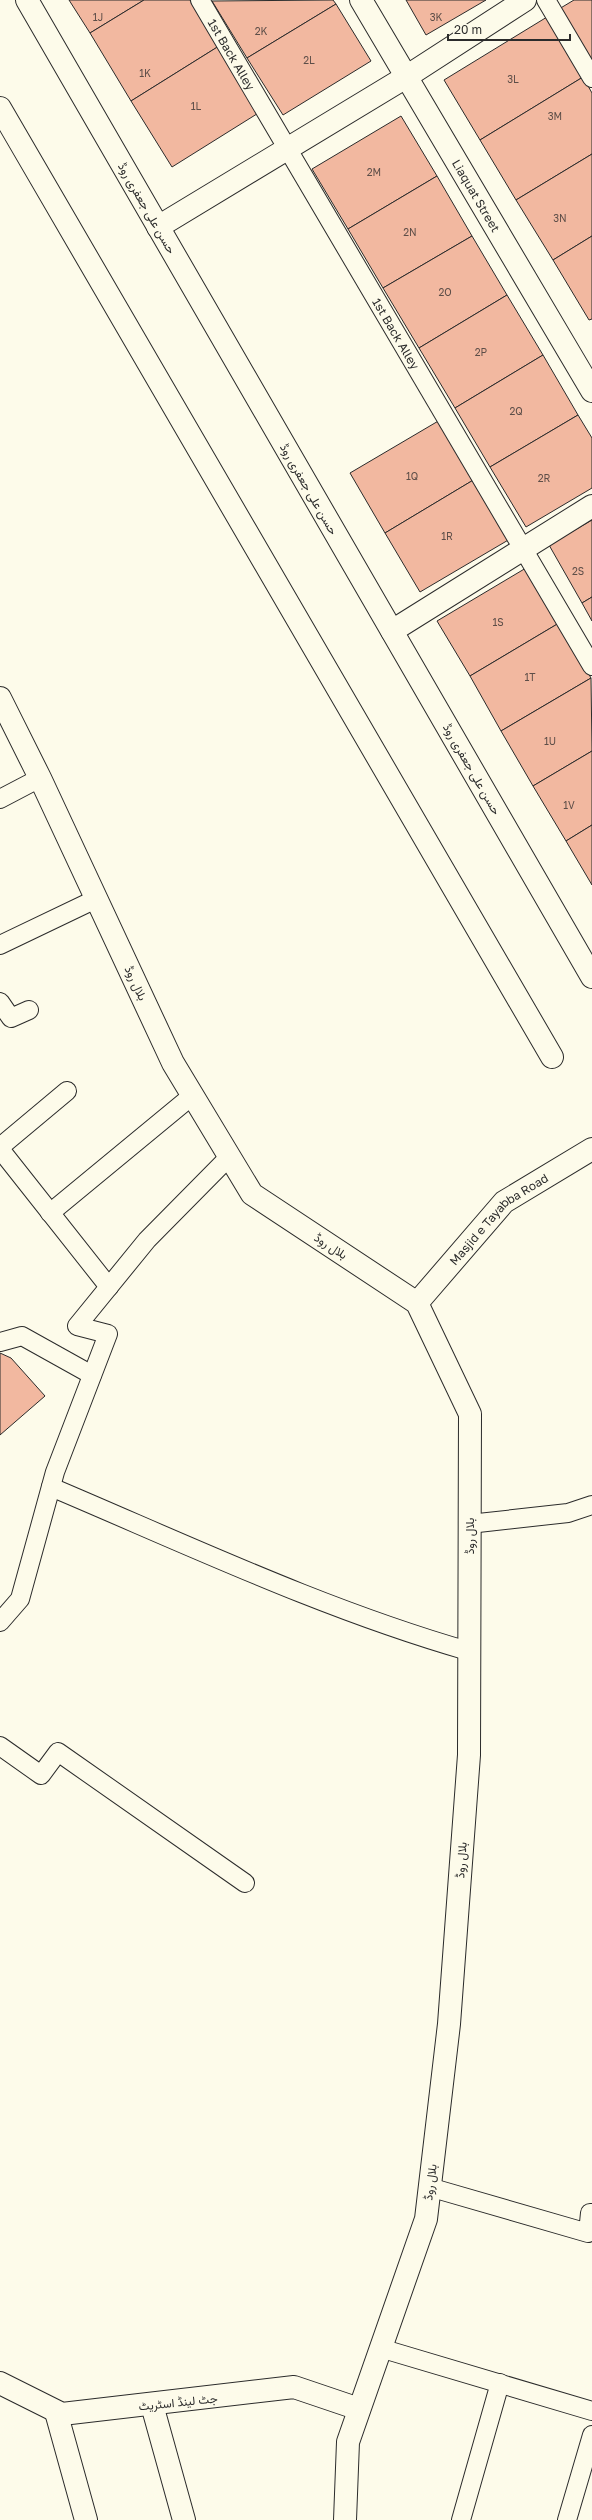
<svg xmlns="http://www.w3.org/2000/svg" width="592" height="2520" font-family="'Golos Text',Vazirmatn,sans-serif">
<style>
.building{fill:#f2b8a0;stroke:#2b2b2b}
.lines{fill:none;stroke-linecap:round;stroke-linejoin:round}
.service-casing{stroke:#2b2b2b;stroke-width:20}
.minor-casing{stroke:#2b2b2b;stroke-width:24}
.service{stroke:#fdfbea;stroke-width:18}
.minor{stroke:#fdfbea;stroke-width:22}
.labels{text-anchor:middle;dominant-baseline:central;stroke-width:3;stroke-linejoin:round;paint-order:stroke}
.number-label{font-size:10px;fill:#5d4e48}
.street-label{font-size:12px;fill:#2b2b2b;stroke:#fdfbea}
</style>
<rect width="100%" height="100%" fill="#fdfbea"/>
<g class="building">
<path d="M69,0H144L90,33Z"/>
<path d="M144,0H190L219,46L131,101L90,33Z"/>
<path d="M333,0L336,4L247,58L212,1Z"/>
<path d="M406,0H486L426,35Z"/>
<path d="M574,0H592V60L590,61L559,9Z"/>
<path d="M336,4L371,61L283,115L247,58Z"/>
<path d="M547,17L583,77L480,140L444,80Z"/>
<path d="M219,46L260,112L172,167L131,101Z"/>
<path d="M583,77L592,93V154L516,200L480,140Z"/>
<path d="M401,116L437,176L348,229L312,169Z"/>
<path d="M592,154V236L553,260L516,200Z"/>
<path d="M437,176L472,236L383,288L348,229Z"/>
<path d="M472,236L507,295L419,348L383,288Z"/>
<path d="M592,236V319L589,320L553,260Z"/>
<path d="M507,295L543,355L455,408L419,348Z"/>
<path d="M543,355L578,415L490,467L455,408Z"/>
<path d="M578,415L592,438V488L526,527L490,467Z"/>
<path d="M440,420L475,479L385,533L350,473Z"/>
<path d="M475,479L510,539L420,592L385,533Z"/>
<path d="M592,520V597L582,603L549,545Z"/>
<path d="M526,568L559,623L470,676L437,621Z"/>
<path d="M592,597V621L582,603Z"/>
<path d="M559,623L591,678L501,731L470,676Z"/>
<path d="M591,678L592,751L533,786L501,731Z"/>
<path d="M592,751V825L566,841L533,786Z"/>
<path d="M592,825V885L566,841Z"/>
<path d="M0,1353L11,1358L45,1396L0,1435Z"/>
</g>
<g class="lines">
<defs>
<g id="service">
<path id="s1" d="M200,0L592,666"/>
<path d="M546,0L592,78"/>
<path d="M0,799L40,778"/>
<path d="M0,945L96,899"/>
<path d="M0,1002L11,1018L29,1010"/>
<path d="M0,1147L67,1091"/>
<path d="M0,1149L109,1287"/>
<path d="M50,1213L193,1095"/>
<path d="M0,1342L22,1336L92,1375"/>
<path d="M51,1487C188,1545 325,1610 468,1651"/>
<path d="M469,1524L568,1513L592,1505"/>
<path d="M0,1622L20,1599L55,1472L108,1334L77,1326L147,1240L230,1156"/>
<path d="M0,1746L41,1775L58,1752L245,1883"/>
<path d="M429,2187L588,2233L590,2213H592"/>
<path d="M380,2348L592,2411"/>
<path d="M461,2520L500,2383"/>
<path d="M567,2520L592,2435"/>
</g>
<g id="minor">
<path d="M27,0L592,977"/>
<path id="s2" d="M361,0L592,391"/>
<path d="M0,108L552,1057"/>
<path d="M158,227L406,77L525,0"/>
<path d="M392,631L592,506"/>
<path d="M0,698L40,778L173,1063L252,1194L417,1303L470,1414L469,1755L449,2024L426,2219L348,2442L345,2520"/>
<path id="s3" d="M417,1303L504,1202L592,1149"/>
<path d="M0,2383L62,2414L294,2387L359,2409"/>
<path d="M152,2405L184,2520"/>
<path d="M56,2412L86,2520"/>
</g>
</defs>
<use href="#service" class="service-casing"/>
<use href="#minor" class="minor-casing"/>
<use href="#service" class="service"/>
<use href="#minor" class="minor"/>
</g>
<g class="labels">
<g class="number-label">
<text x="98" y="17">1J</text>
<text x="436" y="17">3K</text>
<text x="261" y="31">2K</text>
<text x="309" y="60">2L</text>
<text x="145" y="73">1K</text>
<text x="513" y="79">3L</text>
<text x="196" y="106">1L</text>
<text x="555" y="116">3M</text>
<text x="374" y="172">2M</text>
<text x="560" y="218">3N</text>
<text x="410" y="232">2N</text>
<text x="445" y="292">2O</text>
<text x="481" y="352">2P</text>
<text x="516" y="411">2Q</text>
<text x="412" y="476">1Q</text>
<text x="544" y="478">2R</text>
<text x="447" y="536">1R</text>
<text x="578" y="571">2S</text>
<text x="498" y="622">1S</text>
<text x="530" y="677">1T</text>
<text x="550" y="741">1U</text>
<text x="569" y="805">1V</text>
</g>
<g class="street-label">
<text stroke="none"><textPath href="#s1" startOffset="63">1st Back Alley</textPath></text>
<text stroke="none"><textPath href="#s2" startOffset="227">Liaquat Street</textPath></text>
<text transform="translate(147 208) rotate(60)">حسن علی جعفری روڈ</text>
<text stroke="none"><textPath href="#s1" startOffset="387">1st Back Alley</textPath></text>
<text transform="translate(309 489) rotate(60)">حسن علی جعفری روڈ</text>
<text transform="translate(472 769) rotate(60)">حسن علی جعفری روڈ</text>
<text transform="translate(136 983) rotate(65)">بلال روڈ</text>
<text stroke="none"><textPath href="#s3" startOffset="118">Masjid e Tayabba Road</textPath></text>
<text transform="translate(331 1246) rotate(33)">بلال روڈ</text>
<text transform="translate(469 1536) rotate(-90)">بلال روڈ</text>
<text transform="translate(461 1860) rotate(-86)">بلال روڈ</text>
<text transform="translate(430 2182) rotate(-83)">بلال روڈ</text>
<text transform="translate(178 2402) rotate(-6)">جٹ لینڈ اسٹریٹ</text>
</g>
</g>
<path d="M448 34v6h122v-6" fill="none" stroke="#2b2b2b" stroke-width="2"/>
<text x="454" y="34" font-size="12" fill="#2b2b2b" stroke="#fdfbea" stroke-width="3" paint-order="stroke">20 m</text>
</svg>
